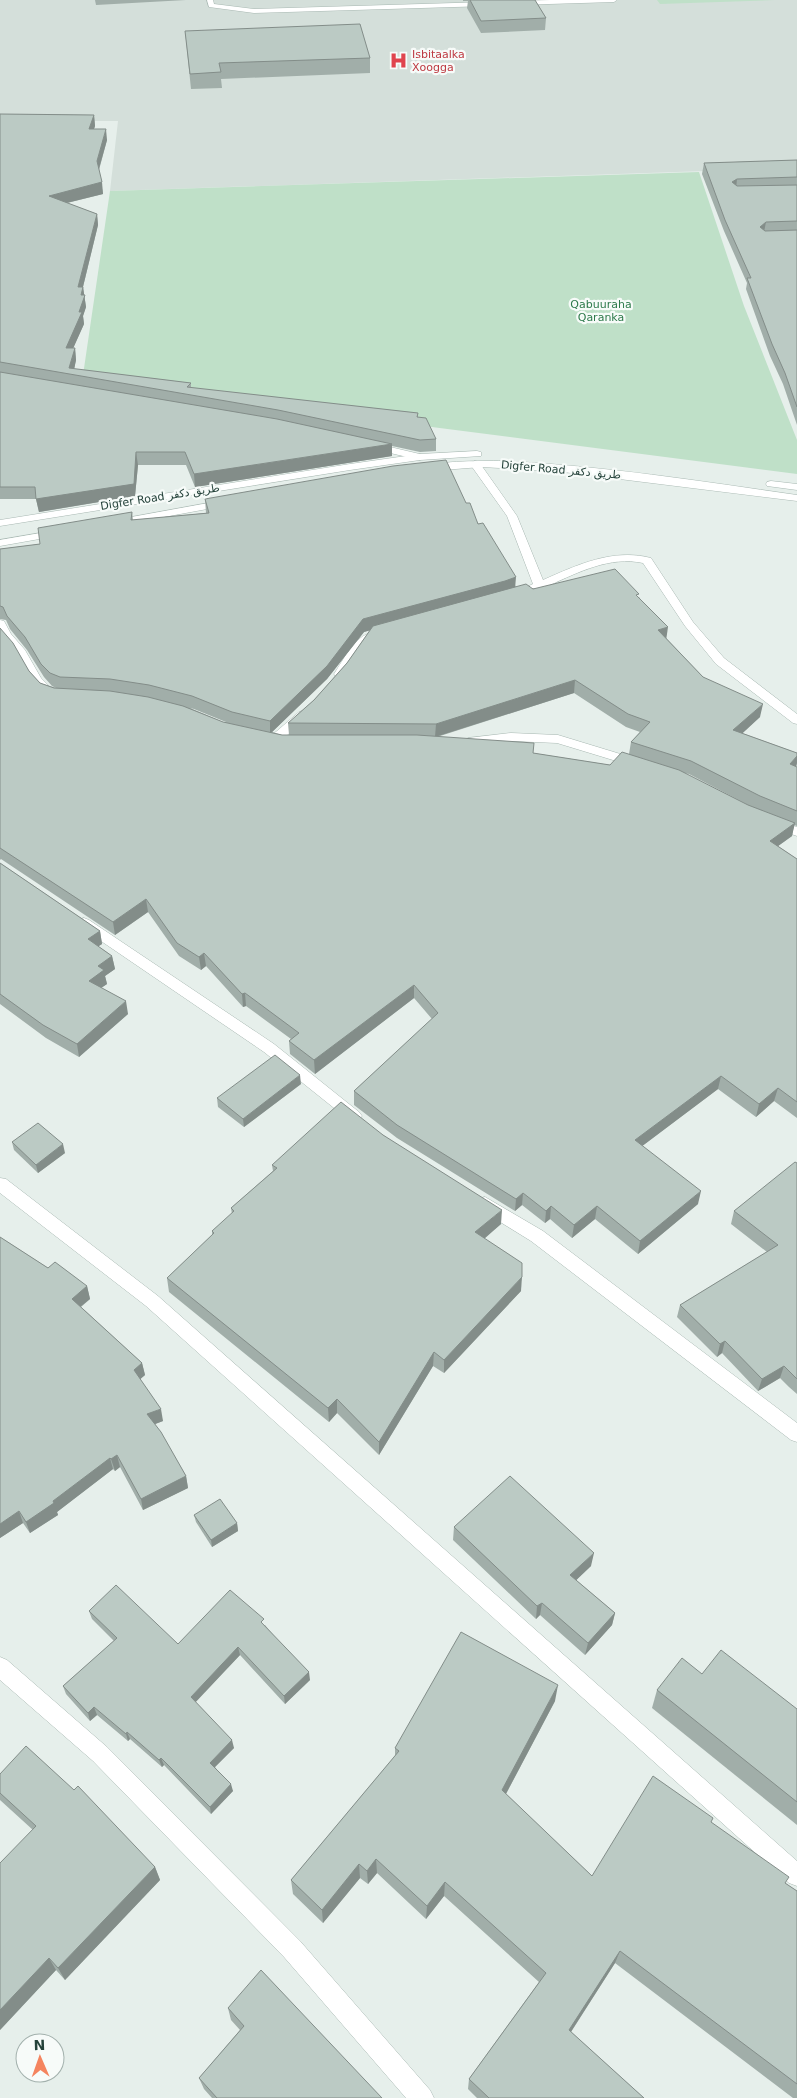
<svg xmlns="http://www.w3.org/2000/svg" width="797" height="2098" font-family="'DejaVu Sans','Noto Naskh Arabic',sans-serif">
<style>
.built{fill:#d4dfda}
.green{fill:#bfe0c8}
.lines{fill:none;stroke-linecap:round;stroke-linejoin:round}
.service-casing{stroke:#a8b8b2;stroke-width:1}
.minor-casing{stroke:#a8b8b2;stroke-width:1}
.tertiary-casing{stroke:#a8b8b2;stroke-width:1}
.service{fill:#fff;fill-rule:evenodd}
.minor{fill:#fff;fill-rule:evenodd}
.tertiary{fill:#fff;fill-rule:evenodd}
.wall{fill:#a1aea9;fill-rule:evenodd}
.shaded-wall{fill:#838d89}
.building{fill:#bbcac4;stroke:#838d89}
.labels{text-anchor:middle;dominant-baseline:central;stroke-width:4.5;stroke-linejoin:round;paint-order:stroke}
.far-health-label{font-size:11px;fill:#be3a42;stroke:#f7fbf9;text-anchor:start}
.far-park-label{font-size:11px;fill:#2d7a4b;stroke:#f7fbf9}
.far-street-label{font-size:11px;fill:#24423a;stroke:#f7fbf9}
</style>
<rect width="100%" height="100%" fill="#e6efeb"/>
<path class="built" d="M0,0H797V168L110,191L118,121H0Z"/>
<g class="green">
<path d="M657,0H775L660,4Z"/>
<path d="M699,172L744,306L797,440V474L82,382L110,191Z"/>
</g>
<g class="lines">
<defs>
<g id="service">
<path d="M207,0H213L214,4L254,9L488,2L491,4L488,6L254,13L209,7Z"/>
<path d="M550,0H617L614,2L516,5L513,3L516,1Z"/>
</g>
<g id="minor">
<path d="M373,443L424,455L425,457L420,460L369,448V444Z"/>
<path d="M475,461L479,462L517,516L543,580C577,565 613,548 651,558L693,622L724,658L797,714V724L793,723L716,664L685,626L643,563C610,556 579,572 550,585C540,589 525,600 514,597L512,595L514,593L533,584L507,516L470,464Z"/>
<path d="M0,620L4,621L11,634L25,650L41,678L55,692L53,695H45L36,686L16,655L0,635Z"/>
<path d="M373,632L379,635L377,637L362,649L344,677H336L334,674C345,658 353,637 373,632Z"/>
<path d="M303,711L309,715L307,718L278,743H270L268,740L270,737L299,712Z"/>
<path d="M511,733L558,735L640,760L642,763L636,767L557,743L511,741L468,746L462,742L468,738Z"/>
<path d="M773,819L797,827V836L768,826L766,823Z"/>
<path d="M84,918L89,920L274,1044L359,1112L362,1116L359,1120L354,1122L349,1120L264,1052L79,926L77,923L79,920Z"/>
<path d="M0,1178L6,1179L158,1296L797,1861V1886L789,1883L146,1306L0,1193Z"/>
<path d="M485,1197L543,1231L797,1423V1442L791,1440L531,1241L479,1209L477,1204L479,1199Z"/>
<path d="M0,1657L7,1660L107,1747L300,1941L430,2090L434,2098H406L284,1957L93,1761L0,1680Z"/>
</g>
<g id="tertiary">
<path d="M477,451L481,452V456L420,460L350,470L0,526V520L350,464L420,454Z"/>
<path d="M506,461C603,466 700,481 797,495V501L555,471L481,467L430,471L425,468C434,460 490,461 506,461Z"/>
<path d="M771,481L797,484V490L767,486L766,484L767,482Z"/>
<path d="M225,500L230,503L229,505L115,526L110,523L115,520Z"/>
<path d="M58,530L63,533L62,535L0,546V540Z"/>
</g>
</defs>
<use href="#service" class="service-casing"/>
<use href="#minor" class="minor-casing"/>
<use href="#tertiary" class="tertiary-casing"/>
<use href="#service" class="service"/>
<use href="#minor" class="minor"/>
<use href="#tertiary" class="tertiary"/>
</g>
<g class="wall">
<path d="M95,0H186L96,5Z"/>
<path d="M463,0H535L546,18L545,30L481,33L467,8L468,1H463Z"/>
<path d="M185,31L370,58V73L221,79L222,88L191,89Z"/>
<path d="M0,114L94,115L95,126L94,129L107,140L99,170L103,194L67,203L97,214L98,225L83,287L86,307L83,316L84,324L73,348H75L76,360L74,369L191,383V388L418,413V417L436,439V451L420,452L392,446V456L195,487L186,465H138L135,496L39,512L36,499H0Z"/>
<path d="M797,160V425L783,384L770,356L746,289L747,283L724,231L702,174L704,163Z"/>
<path d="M205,499L466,503L516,587L639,597L666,638L703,677L760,717L742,733L797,753V763L796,767H797V826L794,825L792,836L778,846L797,859V1118L774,1101L756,1117L718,1089L642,1146L698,1204L638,1254L595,1219L572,1238L550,1219L545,1223L522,1205L515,1211L397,1138L354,1105V1091L432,1019L414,998L315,1074L290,1054L289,1041L291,1039L246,1006L243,1007L206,966L201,970L179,956L148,912L115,935L1,859L0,860V628L29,671L40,683L56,688L52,686L44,677L27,650L10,629L6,620L0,619V549L40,544L132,512L133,520L206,513ZM370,630L347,663L314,700L288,723L289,735H282L272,732L327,679L364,632ZM574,693L626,727L640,732L631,742L629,754L610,765L533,753L437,737ZM190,708L194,709L226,722H223ZM684,773L689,774L752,807Z"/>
<path d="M0,863L100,931L102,944L98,946L112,956L115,969L105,976L107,984L101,988L128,1014L79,1057L46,1038L0,1004Z"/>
<path d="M301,1084L244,1127L218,1107L217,1098Z"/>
<path d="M383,1135L501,1224L484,1238L521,1291L444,1373L433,1366L379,1455L337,1413L329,1422L169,1292L167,1278L212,1235V1231L232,1214L231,1208L273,1171L272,1165Z"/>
<path d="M12,1142L65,1153L38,1173L14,1150Z"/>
<path d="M797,1163V1394L789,1387L780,1378L758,1391L722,1353L717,1357L677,1317L680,1305L767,1252L731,1224L734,1211Z"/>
<path d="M0,1237L48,1268L87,1286L90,1299L81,1307L142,1363L145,1375L140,1379L163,1421L155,1424L186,1476L188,1488L143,1510L120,1467L115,1471L113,1469L57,1512L58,1515L30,1533L23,1523L0,1538Z"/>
<path d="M194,1515L237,1523L238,1531L212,1547L196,1522Z"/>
<path d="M454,1527L591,1566L576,1580L615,1613L612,1625L585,1655L540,1615L536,1619L453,1540Z"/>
<path d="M89,1611L178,1644L265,1625L310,1680L285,1704L240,1655L195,1702L234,1748L215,1767L233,1791L211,1814L164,1765L162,1767L130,1739L128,1741L97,1715L90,1721L66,1694L63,1686L114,1641L92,1619Z"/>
<path d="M702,1674L797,1709V1825L652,1708L657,1690Z"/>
<path d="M555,1701L506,1794L592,1876L711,1822L785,1883L797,1891V2098H793L615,1963L571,2032L644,2098H477L468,2089L469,2079L539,1982L444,1896L426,1919L377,1873L368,1884L360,1878L323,1923L293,1894L291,1880L395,1756V1748Z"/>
<path d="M0,1774L155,1867L160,1880L65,1980L56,1970L0,2030L33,1830L0,1800Z"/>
<path d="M228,2008L382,2098H212L204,2089L199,2078L240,2030L231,2020Z"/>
</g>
<g class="shaded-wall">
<path d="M94,115L95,126L90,140L89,129Z"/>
<path d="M106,129L107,140L98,172L97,161Z"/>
<path d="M737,179L736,189L732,182Z"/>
<path d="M102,182L103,194L50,207L49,196Z"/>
<path d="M97,214L98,225L80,299L78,287Z"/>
<path d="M766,222L764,232L760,227Z"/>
<path d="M83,287L86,307L83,316L84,324L68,360L66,348L79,312L81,295Z"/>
<path d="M75,348L76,360L73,375L69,368Z"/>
<path d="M392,444V456L195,487L194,474Z"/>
<path d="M136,452L138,465L135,496L39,512L36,499Z"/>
<path d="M516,577L515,589L504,594L364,632L327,679L270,734V721L363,619Z"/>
<path d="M668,627L666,641L658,630Z"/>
<path d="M575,680L574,693L435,737L436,724Z"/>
<path d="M763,704L760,717L731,744L733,730Z"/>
<path d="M797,756V763L796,767L790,764Z"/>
<path d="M795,823L792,836L767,854L770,841Z"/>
<path d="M146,899L148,912L115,935L113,922Z"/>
<path d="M100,931L102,944L90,952L88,939Z"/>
<path d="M204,953L206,966L201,970L199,957Z"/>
<path d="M112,956L115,969L105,976L107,984L92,994L89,981L98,966Z"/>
<path d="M414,985V998L315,1074L314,1060Z"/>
<path d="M245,993L246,1006L243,1007L242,994Z"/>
<path d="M126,1001L128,1014L79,1057L77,1044Z"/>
<path d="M300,1075L301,1084L244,1127L243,1119Z"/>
<path d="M721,1076L718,1089L633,1153L635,1140Z"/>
<path d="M778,1088L774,1101L756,1117L759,1104Z"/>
<path d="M63,1144L65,1153L38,1173L36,1165Z"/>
<path d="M701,1191L698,1204L638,1254L640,1241Z"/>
<path d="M523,1193L522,1205L515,1211L516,1199Z"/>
<path d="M551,1206L550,1219L545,1223L546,1211Z"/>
<path d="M597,1206L595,1219L572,1238L574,1225Z"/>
<path d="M502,1210L501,1224L475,1247V1232Z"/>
<path d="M522,1277L521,1291L444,1373V1360Z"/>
<path d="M87,1286L90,1299L75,1311L72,1299Z"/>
<path d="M725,1341L722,1353L717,1357L720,1344Z"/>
<path d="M434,1352L433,1366L379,1455V1442Z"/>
<path d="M142,1363L145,1375L137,1382L134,1370Z"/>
<path d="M784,1366L780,1378L758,1391L762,1379Z"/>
<path d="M337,1399V1413L329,1422L328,1408Z"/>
<path d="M161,1409L163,1421L150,1426L147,1414Z"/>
<path d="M117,1455L120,1467L115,1471L111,1459Z"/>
<path d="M110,1458L113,1469L57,1512L58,1515L30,1533L26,1522L53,1501Z"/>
<path d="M186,1476L188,1488L143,1510L141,1499Z"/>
<path d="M19,1511L23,1523L0,1538V1524Z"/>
<path d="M237,1523L238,1531L212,1547L211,1540Z"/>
<path d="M594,1553L591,1566L568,1588L570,1575Z"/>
<path d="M542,1603L540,1615L536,1619L537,1606Z"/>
<path d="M615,1613L612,1625L585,1655L588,1643Z"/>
<path d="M238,1647L240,1655L193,1705L191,1697Z"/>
<path d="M309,1672L310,1680L285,1704L284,1696Z"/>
<path d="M558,1685L555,1701L500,1805L502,1790Z"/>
<path d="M94,1707L97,1715L90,1721L88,1713Z"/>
<path d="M127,1732L130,1739L128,1741L126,1734Z"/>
<path d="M232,1740L234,1748L212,1770L210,1763Z"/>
<path d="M161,1758L164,1765L162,1767L159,1760Z"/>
<path d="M231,1784L233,1791L211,1814L210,1807Z"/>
<path d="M376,1859L377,1873L368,1884L367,1871Z"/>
<path d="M359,1864L360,1878L323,1923L322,1910Z"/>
<path d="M155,1867L160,1880L65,1980L58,1968Z"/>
<path d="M445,1882L444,1896L426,1919L427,1906Z"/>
<path d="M620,1951L615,1963L565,2041L569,2030Z"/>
<path d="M49,1958L56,1970L0,2030V2010Z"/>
</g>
<g class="building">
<path d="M470,0H535L546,18L481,21Z"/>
<path d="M360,24L370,58L219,63L221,72L190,74L185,31Z"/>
<path d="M0,114L94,115L89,129H106L97,161L102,182L49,196L97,214L78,287H83L81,295H85L79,312H82L66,348H75L69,368L191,383L187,387L418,413L417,417L426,418L436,439L420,440L278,410L0,362Z"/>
<path d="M797,160V177L737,179L732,182L737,186L797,185V221L766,222L760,227L765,231L797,230V407L785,373L772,344L747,278H751L725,220L704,163Z"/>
<path d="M0,372L277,419L392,444L194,474L185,452H136L134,484L36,499L35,487H0Z"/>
<path d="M446,460L466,503H470L478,524L483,523L516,577L505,581L363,619L327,666L270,721L232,712L192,696L149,685L110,679L60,677L50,673L41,664L25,637L7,616L3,607L0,606V549L40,544L38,528L132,512L131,520L209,513L205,499L393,466Z"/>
<path d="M615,569L639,594L636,595L668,627L658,630L703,677L763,704L733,730L797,753V756L790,764L797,767V811L760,796L691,761L631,742L650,722L628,714L575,680L436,724L288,723L314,700L347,663L373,626L526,584L533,589Z"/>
<path d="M0,628L13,643L29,671L40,683L54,688L110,691L148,697L183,706L223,722L282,735H417L534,743L533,753L610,765L622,752L679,770L748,805L795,823L770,841L797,859V1102L778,1088L759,1104L721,1076L635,1140L701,1191L640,1241L597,1206L574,1225L551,1206L546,1211L523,1193L516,1199L397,1125L354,1091L438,1013L414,985L314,1060L289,1041L299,1033L245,993L242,994L204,953L199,957L177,943L146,899L113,922L0,848Z"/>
<path d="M0,863L100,931L88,939L112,956L98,966L104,970L89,981L126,1001L77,1044L43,1025L0,994Z"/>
<path d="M275,1055L300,1075L243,1119L217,1098Z"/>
<path d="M341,1102L383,1135L502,1210L475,1232L522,1263V1277L444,1360L434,1352L379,1442L337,1399L328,1408L167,1278L214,1233L212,1231L234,1211L231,1208L277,1168L272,1165Z"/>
<path d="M38,1123L63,1144L36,1165L12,1142Z"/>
<path d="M795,1162L797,1163V1379L784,1366L762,1379L725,1341L720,1344L680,1305L778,1245L734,1211Z"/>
<path d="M0,1237L48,1268L55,1262L87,1286L72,1299L142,1363L134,1370L161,1409L147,1414L161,1432L186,1476L141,1499L117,1455L111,1459L110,1458L53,1501L54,1503L26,1522L19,1511L0,1524Z"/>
<path d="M510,1476L594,1553L570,1575L615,1613L588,1643L542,1603L537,1606L454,1527Z"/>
<path d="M220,1499L237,1523L211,1540L194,1515Z"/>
<path d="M116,1585L178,1644L230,1590L264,1619L261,1622L309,1672L284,1696L238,1647L191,1697L232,1740L210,1763L231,1784L210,1807L161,1758L159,1760L127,1732L126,1734L94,1707L88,1713L63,1686L117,1638L89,1611Z"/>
<path d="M461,1632L558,1685L502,1790L592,1876L653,1776L713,1818L711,1822L789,1877L785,1883L797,1891V2084L620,1951L569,2030L644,2098H489L469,2079L546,1973L445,1882L427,1906L376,1859L367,1871L359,1864L322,1910L291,1880L399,1751L395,1748Z"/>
<path d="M721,1650L797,1709V1802L657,1690L682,1658L702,1674Z"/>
<path d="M26,1746L74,1790L78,1786L155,1867L58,1968L49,1958L0,2010V1863L36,1826L0,1793V1774Z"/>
<path d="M261,1970L382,2098H217L199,2078L244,2026L228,2008Z"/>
</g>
<defs>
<symbol id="hospital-bare" viewBox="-9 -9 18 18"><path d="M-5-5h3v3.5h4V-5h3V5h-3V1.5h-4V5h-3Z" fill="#e0444e" stroke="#f7fbf9" stroke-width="2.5" paint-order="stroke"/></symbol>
</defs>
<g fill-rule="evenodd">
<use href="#hospital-bare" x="386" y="48" width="25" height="25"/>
</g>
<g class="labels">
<g class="far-health-label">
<text x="412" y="54">Isbitaalka<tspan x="412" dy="13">Xoogga</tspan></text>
</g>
<g class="far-park-label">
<text x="601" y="304">Qabuuraha<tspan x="601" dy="13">Qaranka</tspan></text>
</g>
<g class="far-street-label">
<text transform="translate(561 470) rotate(5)">Digfer Road طريق دكفر</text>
<text transform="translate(160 497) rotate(-9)">Digfer Road طريق دكفر</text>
</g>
</g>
<g transform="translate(40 2058) rotate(358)"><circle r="24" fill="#f7fbf9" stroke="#a3b1ad"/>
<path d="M0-4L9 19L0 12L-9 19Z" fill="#f4845f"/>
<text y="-8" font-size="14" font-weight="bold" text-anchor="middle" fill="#24423a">N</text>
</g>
</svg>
